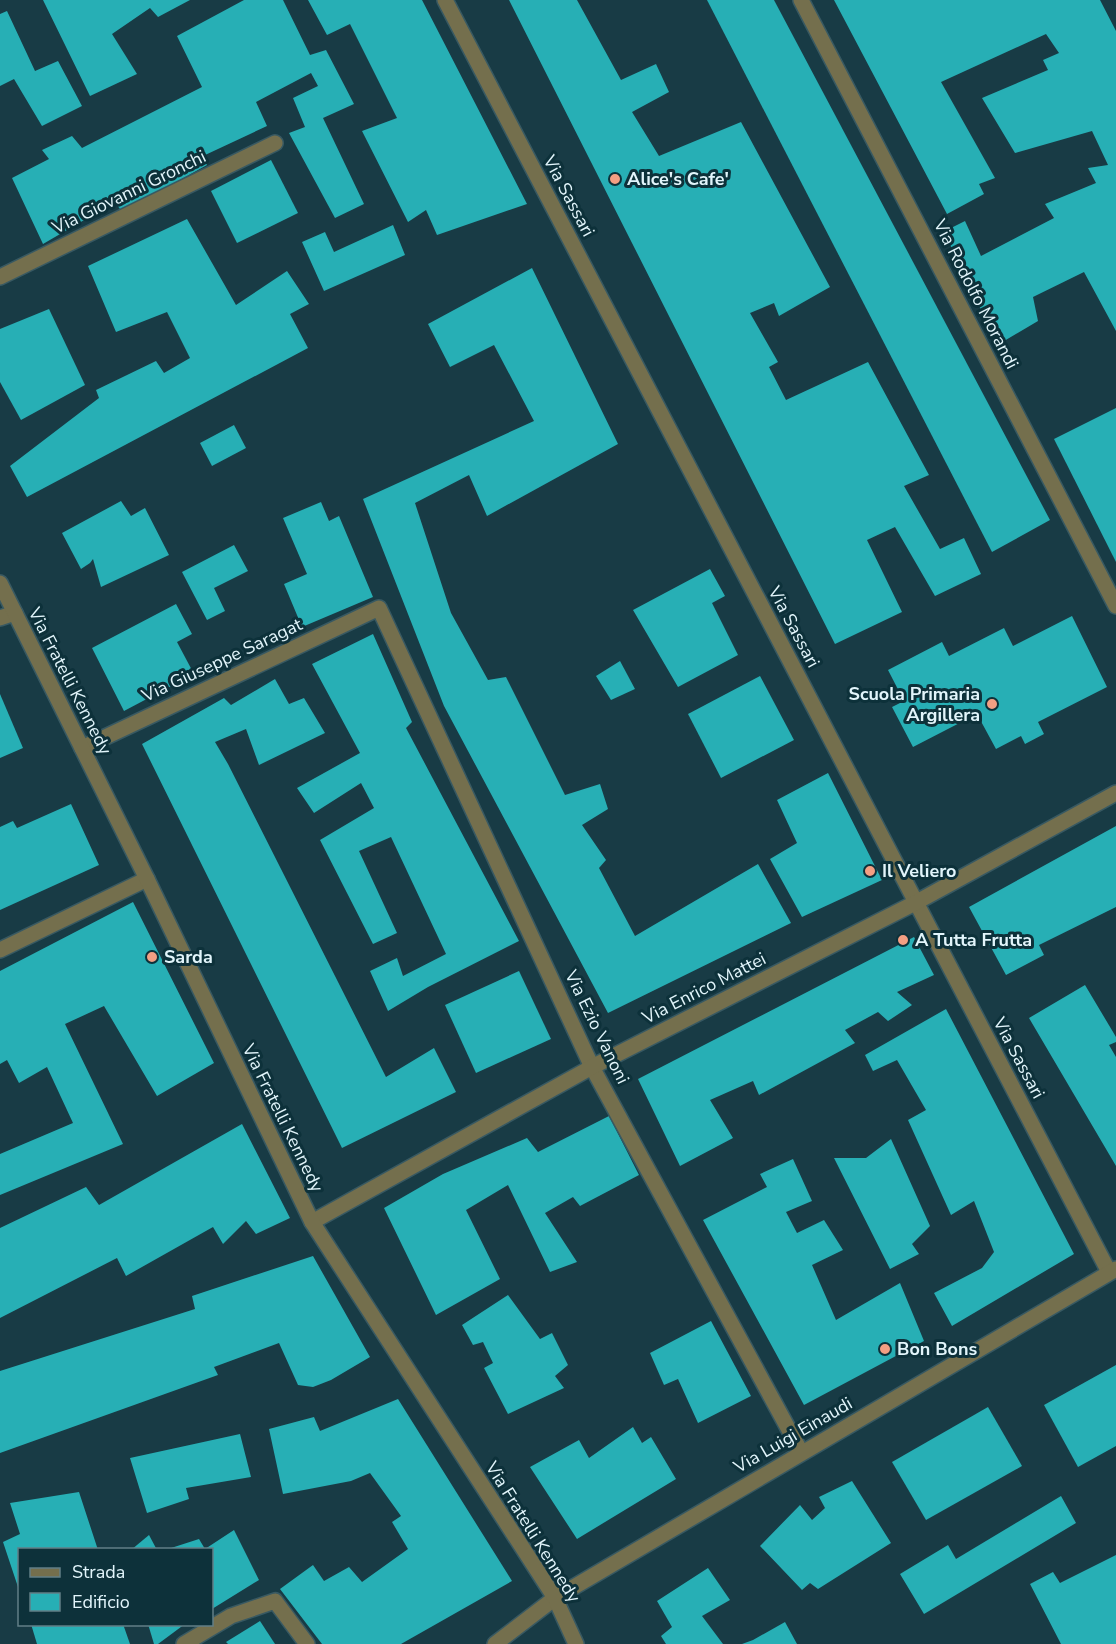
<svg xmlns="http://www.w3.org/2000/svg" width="1116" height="1644" font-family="'Nunito Sans',sans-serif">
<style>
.building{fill:#27afb5}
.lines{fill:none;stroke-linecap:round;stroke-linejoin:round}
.minor-casing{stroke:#385962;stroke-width:18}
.tertiary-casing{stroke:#385962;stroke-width:18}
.minor{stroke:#746f4d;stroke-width:15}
.tertiary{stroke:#746f4d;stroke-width:15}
.poi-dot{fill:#f39f83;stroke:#0d313a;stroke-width:2}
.labels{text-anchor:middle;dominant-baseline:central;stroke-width:6;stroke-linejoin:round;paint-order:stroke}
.poi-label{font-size:18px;font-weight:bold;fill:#e2f5fb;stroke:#0d313a;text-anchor:start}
.street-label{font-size:18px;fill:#e2f5fb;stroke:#0d313a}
</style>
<rect width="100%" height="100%" fill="#183b45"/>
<g class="building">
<path d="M43,0H190L158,17L150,8L112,34L137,74L90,96Z"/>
<path d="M244,0H283L310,55L326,50L354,104L323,118L364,204L335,218L289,133L305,127L293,98L318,86L311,73L256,102L267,126L203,156L207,165L122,212L115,202L43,244L12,178L49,159L42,150L72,136L82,148L202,87L177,36Z"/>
<path d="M308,0H422L527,204L437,235L426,210L408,222L362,131L397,118L350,24L327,35Z"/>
<path d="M509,0H577L621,80L656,64L669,92L632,112L659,156L741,122L830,287L779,316L774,303L750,313L778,362L769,367L786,400L868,362L929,475L904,486L940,549L964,538L981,574L935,596L895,527L867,540L902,612L835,644Z"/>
<path d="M707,0H774L1050,520L992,552Z"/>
<path d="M834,0H1100L1116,31V331L1084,272L1033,297L1038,321L999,344L959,268L945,231L965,221L981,256L1054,218L1045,204L1096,183L1088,168L1108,165L1092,131L1015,153L982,98L1048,70L1043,60L1059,53L1046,34L941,82L995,178L979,184L984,194L947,214Z"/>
<path d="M7,11L35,71L58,61L82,106L42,126L14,79L0,86V14Z"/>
<path d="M271,160L298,213L237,243L211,191Z"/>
<path d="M187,219L236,305L287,271L309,304L290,314L308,348L27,497L10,466L99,398L96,390L156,361L164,373L190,358L167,312L116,332L88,266Z"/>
<path d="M393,225L405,255L324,291L302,242L325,232L334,252Z"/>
<path d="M532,268L618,444L487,516L469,475L415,503L451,613L488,680L506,677L565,795L600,784L608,809L582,825L606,860L599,868L635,936L758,864L791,923L608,1013L444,706L363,499L534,421L494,345L450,367L428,324Z"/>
<path d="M49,309L85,385L21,420L0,382V329Z"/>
<path d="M1116,408V562L1054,439Z"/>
<path d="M234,425L246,448L212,466L200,443Z"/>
<path d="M121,501L131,516L145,508L169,555L101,587L93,559L90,563L81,569L62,533Z"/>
<path d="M321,502L329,521L339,516L373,597L302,627L284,584L307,574L283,518Z"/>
<path d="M234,545L248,571L214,588L225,611L207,620L182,572Z"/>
<path d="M710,569L725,596L712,603L738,655L678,687L633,610Z"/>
<path d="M176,604L192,634L177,642L194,674L124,711L92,648Z"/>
<path d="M1072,616L1107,687L1038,722L1044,734L1025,744L1021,736L996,749L977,714L913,747L892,707L904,701L888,670L942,642L949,656L1004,628L1013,646Z"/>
<path d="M373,634L412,722L406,728L519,941L428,987L388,1011L370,971L397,958L403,976L446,954L391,837L359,851L397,933L373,944L320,840L374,808L361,783L314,813L297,788L360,753L312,664Z"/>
<path d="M620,661L635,689L611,700L596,676Z"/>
<path d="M760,676L794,740L721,778L688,714Z"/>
<path d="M275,679L289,704L304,698L325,733L259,765L246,729L215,742L228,764L386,1077L434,1048L456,1092L342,1148L142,744L224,698L231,705Z"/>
<path d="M0,694L23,748L0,758Z"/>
<path d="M828,773L882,880L802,917L770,859L797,843L777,800Z"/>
<path d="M71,804L99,865L0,910V827L13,821L17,828Z"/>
<path d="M1116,826V907L1039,945L1044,955L1006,975L969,907Z"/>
<path d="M133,902L214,1063L157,1096L104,1006L65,1024L123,1144L0,1195V1154L73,1123L47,1067L19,1083L7,1060L0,1064V971Z"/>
<path d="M914,937L934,975L897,992L912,1005L888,1021L878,1012L845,1030L855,1043L759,1095L753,1081L710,1100L733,1138L680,1166L638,1079Z"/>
<path d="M519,971L551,1039L476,1073L445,1005Z"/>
<path d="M1085,985L1116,1037V1042L1109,1045L1116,1057V1166L1029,1018Z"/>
<path d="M946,1009L1074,1254L952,1326L934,1293L982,1268L994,1252L974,1201L951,1215L908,1120L926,1110L897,1060L873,1071L865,1055Z"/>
<path d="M609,1116L639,1175L580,1206L573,1197L545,1213L577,1262L550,1272L508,1185L466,1210L500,1279L436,1315L384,1208L443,1174L527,1138L538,1152Z"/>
<path d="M242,1124L290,1218L256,1234L246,1221L223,1244L213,1227L126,1276L117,1258L0,1318V1228L86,1187L99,1205Z"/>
<path d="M891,1139L930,1226L912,1244L919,1254L890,1269L834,1158H866Z"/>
<path d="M793,1159L812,1201L786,1212L797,1233L824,1220L843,1250L812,1265L836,1320L900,1283L924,1341L804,1405L703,1220L767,1187L760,1174Z"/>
<path d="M313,1256L370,1357L331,1380L313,1387L298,1385L279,1343L214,1367L218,1375L0,1453V1371L195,1309L192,1296Z"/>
<path d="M508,1295L540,1339L552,1333L568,1365L555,1376L564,1388L508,1414L484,1368L493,1363L483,1342L473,1345L462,1325Z"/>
<path d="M711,1321L751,1396L698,1423L678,1379L664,1385L650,1353Z"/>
<path d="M1116,1365V1446L1078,1467L1044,1405Z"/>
<path d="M398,1399L512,1581L401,1644H322L280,1589L313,1565L324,1581L349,1567L362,1582L408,1549L392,1522L401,1516L370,1473L351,1481L283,1494L269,1429L314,1417L320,1431Z"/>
<path d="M988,1407L1022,1466L926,1520L892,1462Z"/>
<path d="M633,1427L642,1443L651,1437L676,1479L577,1539L530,1467L579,1440L589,1458Z"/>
<path d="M240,1434L251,1477L186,1488L189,1499L147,1513L130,1458Z"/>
<path d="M852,1481L891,1543L818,1589L810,1583L802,1590L760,1546L800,1505L812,1520L825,1508L819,1497Z"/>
<path d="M79,1492L98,1550H20L19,1590L3,1542L20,1534L10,1503Z"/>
<path d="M1061,1496L1076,1523L924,1614L900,1574L948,1545L956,1559Z"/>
<path d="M234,1530L259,1580L212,1609V1550H168V1549L199,1539L205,1549Z"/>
<path d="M149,1535L157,1550H131Z"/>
<path d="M1116,1555V1644H1061L1030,1584L1053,1572L1060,1583Z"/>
<path d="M708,1568L730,1600L702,1616L723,1644H666L661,1636L672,1627L657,1601Z"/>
<path d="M260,1621L275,1644H228L226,1642Z"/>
<path d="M785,1622L797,1644H742L753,1640Z"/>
<path d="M31,1624H123L130,1644H37Z"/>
<path d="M148,1624H185L158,1644H154Z"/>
</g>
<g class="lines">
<defs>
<g id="minor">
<path d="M445,0L1109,1272"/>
<path d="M801,0L1116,606"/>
<path d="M0,277L275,143"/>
<path d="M0,618L15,613"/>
<path d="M82,748L379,608L592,1067L801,1452"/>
<path d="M0,950L147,879"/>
<path d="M312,1222L592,1067L915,903L1116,793"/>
<path d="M184,1644L231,1616L275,1601L307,1644"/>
<path d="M495,1644L555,1598L1116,1269"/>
</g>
<path id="tertiary" d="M0,583L147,879L312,1222L555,1598L576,1644"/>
</defs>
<use href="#minor" class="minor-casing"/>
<use href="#tertiary" class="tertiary-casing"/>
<use href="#minor" class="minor"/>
<use href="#tertiary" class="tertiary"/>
</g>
<g class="poi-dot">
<circle cx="615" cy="179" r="6"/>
<circle cx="992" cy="704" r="6"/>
<circle cx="870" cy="871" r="6"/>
<circle cx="903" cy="940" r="6"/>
<circle cx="152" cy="957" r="6"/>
<circle cx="885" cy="1349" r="6"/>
</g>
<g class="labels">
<g class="poi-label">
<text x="627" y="179">Alice's Cafe'</text>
<text x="980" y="694" text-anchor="end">Scuola Primaria<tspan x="980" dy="21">Argillera</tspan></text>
<text x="882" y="871">Il Veliero</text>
<text x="915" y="940">A Tutta Frutta</text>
<text x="164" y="957">Sarda</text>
<text x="897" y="1349">Bon Bons</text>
</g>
<g class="street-label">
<text transform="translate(129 192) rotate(-26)">Via Giovanni Gronchi</text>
<text transform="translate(569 196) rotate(62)">Via Sassari</text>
<text transform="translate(976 294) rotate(63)">Via Rodolfo Morandi</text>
<text transform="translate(794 627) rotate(62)">Via Sassari</text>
<text transform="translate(222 660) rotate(-25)">Via Giuseppe Saragat</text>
<text transform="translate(70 681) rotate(63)">Via Fratelli Kennedy</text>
<text transform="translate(704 988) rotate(-27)">Via Enrico Mattei</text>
<text transform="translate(597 1027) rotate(64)">Via Ezio Vanoni</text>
<text transform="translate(1019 1058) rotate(62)">Via Sassari</text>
<text transform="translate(283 1118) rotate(64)">Via Fratelli Kennedy</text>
<text transform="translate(793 1435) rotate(-30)">Via Luigi Einaudi</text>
<text transform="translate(533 1532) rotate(58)">Via Fratelli Kennedy</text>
</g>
</g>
<rect x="18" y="1548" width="195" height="78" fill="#0d313a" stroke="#627f87" stroke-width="1.5"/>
<rect x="30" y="1568" width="30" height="9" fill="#746f4d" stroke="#627f87" stroke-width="1.5"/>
<text x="72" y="1578" font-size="18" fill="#e2f5fb">Strada</text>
<rect x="30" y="1593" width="30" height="18" fill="#27afb5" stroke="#627f87" stroke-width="1.5"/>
<text x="72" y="1608" font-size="18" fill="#e2f5fb">Edificio</text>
</svg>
